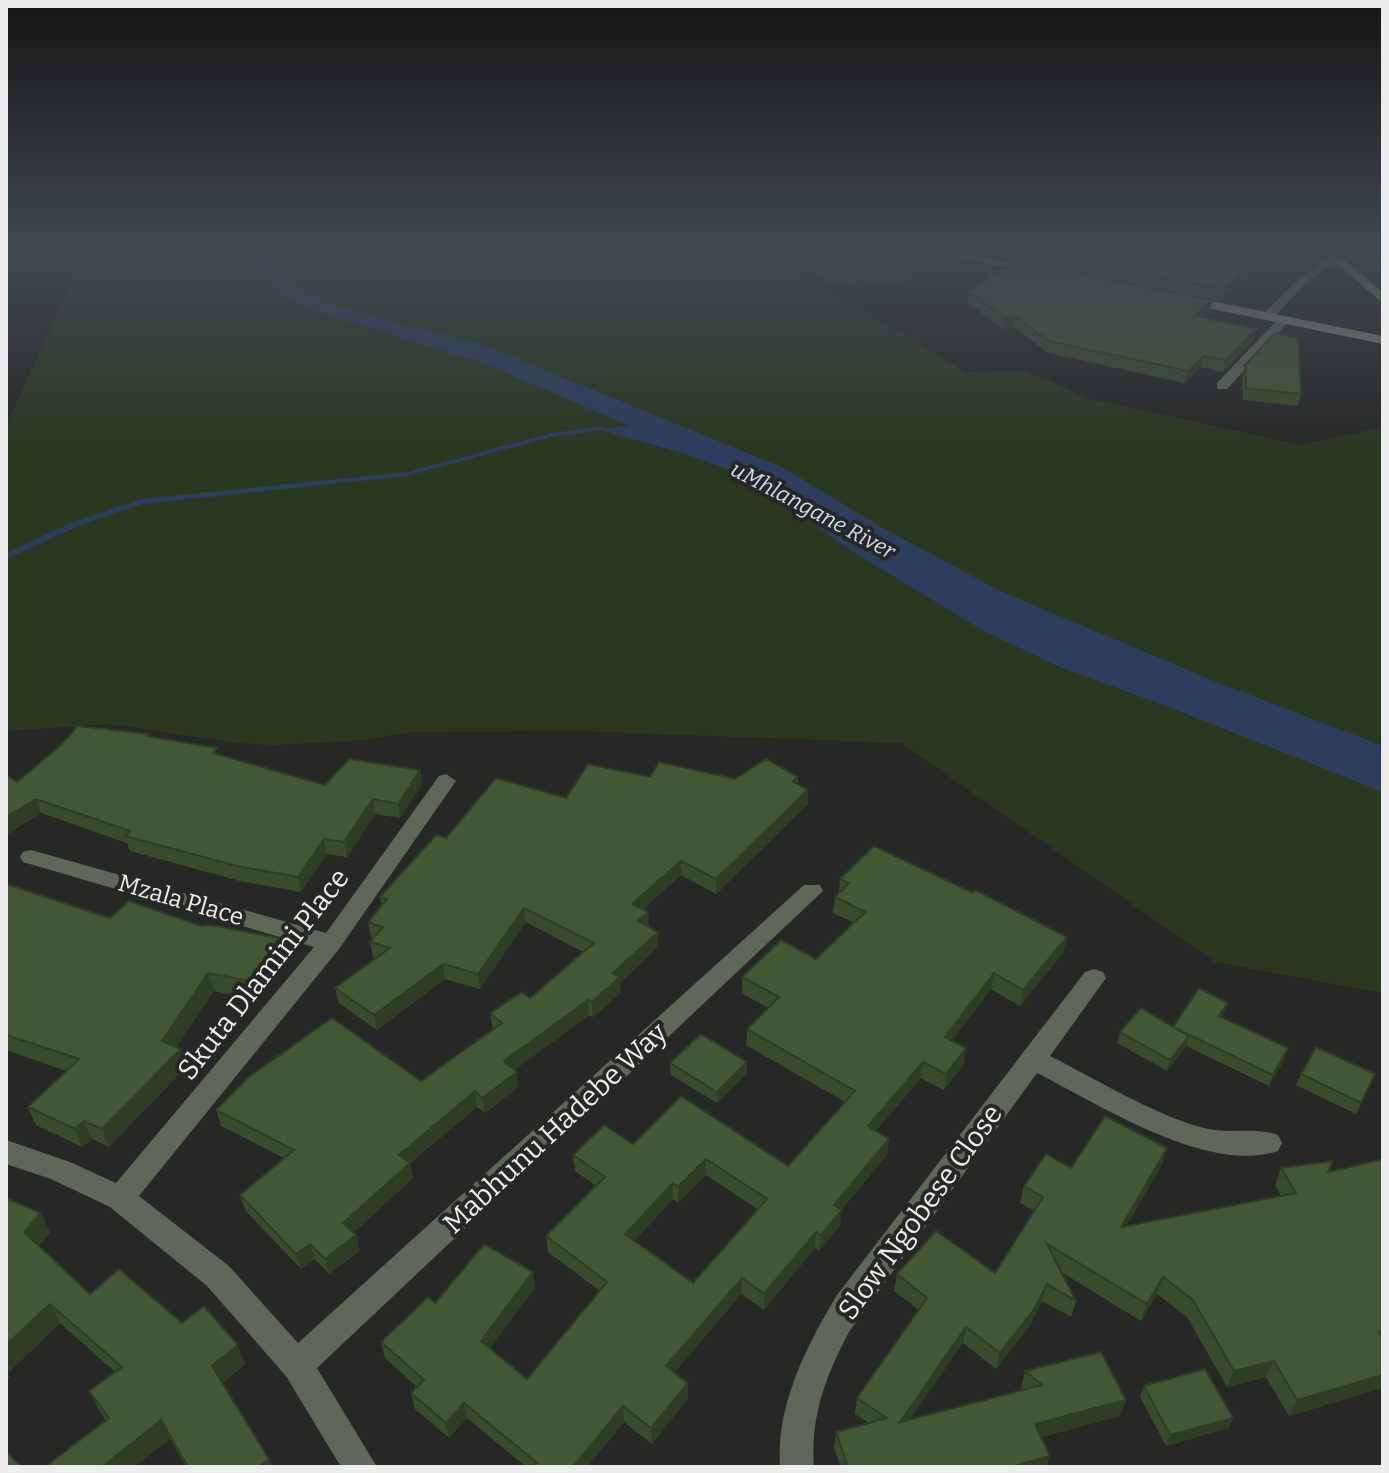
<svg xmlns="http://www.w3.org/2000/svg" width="1389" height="1473" font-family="Bitter,serif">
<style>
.green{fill:#2a3820}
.water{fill:#2d3d5e}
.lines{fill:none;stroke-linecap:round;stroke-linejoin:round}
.stream{fill:#2d3d5e;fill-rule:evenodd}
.street{fill:#5e6758;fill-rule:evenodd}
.secondary{fill:#7c8b72;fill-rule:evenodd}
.wall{fill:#394b2d;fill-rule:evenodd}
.shaded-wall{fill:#2e3d24}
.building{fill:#425734;stroke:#2e3d24;stroke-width:2;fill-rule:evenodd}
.labels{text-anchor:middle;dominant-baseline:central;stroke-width:8;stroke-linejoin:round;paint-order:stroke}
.far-water-label{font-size:22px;font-style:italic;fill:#cedcf4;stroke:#272826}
.street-label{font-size:24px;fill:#ecedec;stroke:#272826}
.near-street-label{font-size:28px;fill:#ecedec;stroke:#272826}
</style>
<rect width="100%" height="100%" fill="#272826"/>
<path class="green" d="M48,249H747L813,280L966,372L1025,370L1087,398L1300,445L1383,427V993L1215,962L901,743L580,731L408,732L366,740L275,745L236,743L111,724L6,731V425L78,269Z"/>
<path class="water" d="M240,249H264L281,257L279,271C290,279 302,290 314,296C367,320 426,327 481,344L784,468L885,529L1002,592L1219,683L1383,746V792L1169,707L1062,668L982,630L856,554L749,477L682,453L597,429L630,426L483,363L305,308L272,285L260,264Z"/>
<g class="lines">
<path class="stream" d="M601,426L619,431L615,433L601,430L552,437L407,476L142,504L81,525L6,559V553L75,521L141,499L407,472L552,433Z"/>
<g class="street">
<path d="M1341,249H1353L1305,284L1272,319H1264V313L1297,280Z"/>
<path d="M1280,317L1290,320L1227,389H1217V383Z"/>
<path d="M446,774L456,781L339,949L139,1196L229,1266L298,1343L804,885H820L823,891L317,1368L377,1467H341L286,1376L207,1286L110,1207L51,1179L6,1164V1140L70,1162L116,1183L314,947L23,862L20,857L23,852L31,850L326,933L439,776Z"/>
<path d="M1094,969L1103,972L1106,978L1050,1056C1094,1078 1163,1120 1209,1129C1232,1134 1256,1127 1278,1135L1282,1143L1278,1151C1209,1175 1098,1104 1037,1073L849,1332C826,1375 810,1418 814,1467H780C776,1405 806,1347 837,1295L1085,972Z"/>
</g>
<g class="secondary">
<path d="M923,249H944L1040,270L1034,273Z"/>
<path d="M1331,255H1339L1383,293V303L1331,259Z"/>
<path d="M1187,296L1383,336V344L1183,303V297Z"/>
</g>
</g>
<g class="wall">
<path d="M784,249H892L908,261L907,281L853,287L848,283L834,285L820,275L815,276Z"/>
<path d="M1011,249H1280L1248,267L1245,277L1221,301L1024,262L1026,252Z"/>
<path d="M969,292L1210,311L1203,318L1254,340L1223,372L1200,367L1185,383L1048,353L1014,327L1003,329L968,303Z"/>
<path d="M1245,365L1301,394L1298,406L1243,400L1242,377Z"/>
<path d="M150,736L325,785L420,770L422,784L400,818L375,814L347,857L327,854L301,892L240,881L130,851L127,843L41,813L6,835V775L17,782Z"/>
<path d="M650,777L735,779L798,777V784L808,804L716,894L681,875L643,909L648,912L649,927L658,947L620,983L621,993L593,1017L589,1015L514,1070L518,1087L485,1113L477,1107L410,1163L413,1178L353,1233L356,1235L359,1251L329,1274L315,1259L301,1269L245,1210L240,1195L284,1158L221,1126L216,1110L421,1081L493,1029L490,1013L530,998L583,952L526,922L480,989L445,979L377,1030L339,1003L335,988L376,958L373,957L370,942L374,938L371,937L368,922L382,905L380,897L446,838L566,798Z"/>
<path d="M840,879L1063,953L1020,1006L991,989L952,1040L964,1064L944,1090L921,1078L876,1131L889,1139L887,1155L841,1210L840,1226L819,1251L815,1248L764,1310L741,1294L675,1372L688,1398L652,1444L624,1422L587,1467H526L467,1418L449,1438L415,1409L411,1393L417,1387L385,1358L381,1342L435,1303L533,1272L535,1288L490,1348L527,1379L600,1291L548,1252L546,1236L596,1186L575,1171L573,1155L633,1144L788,1166L845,1102L746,1045L747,1029L768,1008L742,993V977L816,959L854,923L833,913L835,897L839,893ZM706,1175L757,1209L693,1283L634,1241L673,1199L678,1203Z"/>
<path d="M6,884L110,918L283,955L254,999L214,991L176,1047L186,1067L109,1147L92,1139L82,1147L36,1125L28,1107L67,1071L6,1050Z"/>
<path d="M1228,1003L1222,1017L1284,1060L1269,1086L1186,1046L1167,1071L1117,1043L1120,1032L1173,1027Z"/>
<path d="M747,1062V1074L717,1103L671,1075L670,1063Z"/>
<path d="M1301,1074H1375L1356,1114L1296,1085Z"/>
<path d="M1167,1148L1162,1165L1126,1226L1281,1196L1275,1185L1281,1168L1328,1172L1383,1388L1289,1416L1266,1377L1227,1387L1187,1317L1157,1294L1141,1321L1061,1272L1076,1301L1071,1317L1042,1301L1031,1324L996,1369L963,1343L910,1419L1023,1390L1021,1388L1025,1371L1126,1400L1120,1416L1041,1437L1046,1467H841L834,1448L836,1432L869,1423L855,1414L857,1398L919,1310L894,1291L897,1274L995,1273L1034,1211L1020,1203L1024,1186L1071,1168Z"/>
<path d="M6,1198L41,1213L50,1233L38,1246L90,1294L182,1323L245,1364L222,1383L272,1467H186L170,1439L106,1421L99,1410L89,1391L115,1372L60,1323L8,1373L10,1377L6,1380Z"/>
<path d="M1144,1386L1233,1418L1228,1428L1166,1446L1140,1397Z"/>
</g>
<g class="shaded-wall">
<path d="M1263,249H1280L1248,267L1245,277L1221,301L1231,266Z"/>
<path d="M821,255L820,275L815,276L816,256Z"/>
<path d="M908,261L907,281L853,287L854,267Z"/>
<path d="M849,263L848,283L834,285L835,265Z"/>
<path d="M1212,300L1210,311L1193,328L1195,316Z"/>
<path d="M1015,316L1014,327L1003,329L1004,317Z"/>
<path d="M1256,329L1254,340L1223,372L1226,360Z"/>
<path d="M1203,356L1200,367L1185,383L1188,371Z"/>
<path d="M420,770L422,784L400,818L398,804Z"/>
<path d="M808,790V804L716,894V879Z"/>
<path d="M36,799L41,813L6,835V817Z"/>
<path d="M373,799L375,814L347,857L344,842Z"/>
<path d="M324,839L327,854L301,892L298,877Z"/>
<path d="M681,861V875L633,918L632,904Z"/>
<path d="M524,908L526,922L480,989L478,974Z"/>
<path d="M648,912L649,927L638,921Z"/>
<path d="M658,932V947L620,983L621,993L593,1017L592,1002L613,973Z"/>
<path d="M1067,937L1063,953L1020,1006L1023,990Z"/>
<path d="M279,938L283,955L254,999L250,981Z"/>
<path d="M443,964L445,979L377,1030L374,1015Z"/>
<path d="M208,973L214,991L168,1059L162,1041Z"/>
<path d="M994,973L991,989L943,1053L945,1037Z"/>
<path d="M588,1000L589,1015L506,1076L504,1061Z"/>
<path d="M1228,1003L1224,1014L1215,1027L1219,1016Z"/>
<path d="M1189,1036L1186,1047L1167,1071L1170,1060Z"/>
<path d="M966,1048L964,1064L944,1090L946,1074Z"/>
<path d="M1288,1048L1284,1060L1269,1086L1273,1075Z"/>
<path d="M181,1049L186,1067L109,1147L102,1129Z"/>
<path d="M747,1062V1074L717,1103V1092Z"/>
<path d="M923,1062L921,1078L866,1142L868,1126Z"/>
<path d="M517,1072L518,1087L485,1113L482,1098Z"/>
<path d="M475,1091L477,1107L410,1163L413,1178L347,1238L343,1223L399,1155Z"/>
<path d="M84,1121L92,1139L82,1147L75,1129Z"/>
<path d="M889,1139L887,1155L832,1221L834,1205Z"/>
<path d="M1167,1148L1162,1165L1116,1243L1121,1227Z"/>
<path d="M706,1159V1175L678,1203V1187Z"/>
<path d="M673,1183V1199L626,1250L625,1234Z"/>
<path d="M842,1210L840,1226L819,1251L821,1235Z"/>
<path d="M41,1213L50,1233L33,1252L24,1232Z"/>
<path d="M816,1232L815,1248L764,1310V1294Z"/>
<path d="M356,1235L359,1251L329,1274L325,1259Z"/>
<path d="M310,1244L315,1259L301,1269L296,1254Z"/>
<path d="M533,1272L535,1288L484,1357L481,1341Z"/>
<path d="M1163,1277L1157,1294L1141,1321L1147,1304Z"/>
<path d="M742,1278L741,1294L667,1382L666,1366Z"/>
<path d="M1047,1284L1042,1301L1031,1324L996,1369L1000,1353Z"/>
<path d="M50,1304L60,1323L8,1373L10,1377L6,1380V1345Z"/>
<path d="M966,1327L963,1343L897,1438L900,1422Z"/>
<path d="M238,1345L245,1364L219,1386L212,1366Z"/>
<path d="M1274,1361L1266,1377L1227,1387L1234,1371Z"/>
<path d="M1383,1375V1388L1289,1416L1297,1400Z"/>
<path d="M688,1383V1398L652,1444L651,1428Z"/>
<path d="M1126,1400L1120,1416L1030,1440L1035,1424Z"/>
<path d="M464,1403L467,1418L449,1438L446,1423Z"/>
<path d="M623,1406L624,1422L587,1467H573Z"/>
<path d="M1233,1418L1228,1428L1166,1446L1170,1435Z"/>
<path d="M161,1420L170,1439L135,1467H102Z"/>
<path d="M1050,1456L1046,1467H1010Z"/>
<path d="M269,1459L272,1467H258Z"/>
</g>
<g class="building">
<path d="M808,249H892L908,261L854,267L849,263L835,265L821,255L816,256Z"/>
<path d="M1028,249H1263L1231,266H1248L1223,289L1026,251Z"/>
<path d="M1014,260L1212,300L1195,316L1256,329L1226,360L1203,356L1188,371L1049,341L1015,316L1004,317L969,292Z"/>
<path d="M1275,333L1298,338L1301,394L1246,388L1245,365Z"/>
<path d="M77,726L149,734L147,736L217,748L213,753L325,785L349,759L420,770L398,804L373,799L344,842L324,839L298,877L237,866L125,836L130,831L36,799L6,817V775L17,782L62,744Z"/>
<path d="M766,759L798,777L793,781L808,790L716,879L681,861L632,904L648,912L638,921L658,932L613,973L620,977L592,1002L588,1000L504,1061L517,1072L482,1098L475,1091L399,1155L410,1163L343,1223L356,1235L325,1259L310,1244L296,1254L240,1195L294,1150L216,1110L250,1076L332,1018L421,1081L502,1023L490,1013L522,992L530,998L594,943L524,908L478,974L443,964L374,1015L335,988L390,948L370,942L383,927L368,922L387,899L380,897L436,835L446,838L496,778L566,798L588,764L650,777L659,762L735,779Z"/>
<path d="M874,846L973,893L975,890L1067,937L1023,990L994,973L945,1037L966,1048L946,1074L923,1062L868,1126L889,1139L834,1205L842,1210L821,1235L816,1232L764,1294L742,1278L666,1366L688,1383L651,1428L623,1406L573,1467H527L537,1463L464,1403L446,1423L411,1393L424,1380L381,1342L428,1297L435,1303L484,1244L533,1272L481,1341L527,1379L607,1282L546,1236L605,1177L573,1155L604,1125L633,1144L681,1096L788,1166L855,1091L747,1029L779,997L742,977L781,940L816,959L865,912L835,897L849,883L840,879ZM706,1159L767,1199L693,1283L625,1234L673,1183L678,1187Z"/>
<path d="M6,884L110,918L129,901L201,926L210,925L279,938L250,981L208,973L162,1041L181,1049L102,1129L84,1121L75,1129L28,1107L79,1059L6,1035Z"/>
<path d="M1199,988L1228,1003L1219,1016L1288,1048L1273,1075L1175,1028L1189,1036L1170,1060L1120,1032L1141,1008L1173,1027Z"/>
<path d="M701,1034L747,1062L717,1092L670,1063Z"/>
<path d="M1316,1047L1375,1074L1361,1103L1301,1074Z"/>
<path d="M1105,1116L1167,1148L1121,1227L1296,1193L1281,1168L1333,1161L1328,1172L1383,1159V1331L1379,1332L1383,1337V1375L1297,1400L1274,1361L1234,1371L1193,1300L1163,1277L1147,1304L1047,1244L1076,1301L1047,1284L1035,1308L1000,1353L966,1327L900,1422L1042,1385L1025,1371L1101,1352L1126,1400L1035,1424L1050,1456L1010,1467H848L836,1432L887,1418L857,1398L927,1298L897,1274L936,1231L995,1273L1043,1197L1024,1186L1046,1154L1071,1168Z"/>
<path d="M6,1198L41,1213L24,1232L90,1294L119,1269L182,1323L204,1306L238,1345L212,1366L269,1459L258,1467H188L161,1420L102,1467H45L109,1418L89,1391L122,1367L50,1304L6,1345Z"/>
<path d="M1205,1369L1233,1418L1170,1435L1144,1386Z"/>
<path d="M6,1451L21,1467H6Z"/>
</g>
<linearGradient id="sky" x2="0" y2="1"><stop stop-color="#151615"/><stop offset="0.55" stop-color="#414852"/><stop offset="1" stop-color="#414852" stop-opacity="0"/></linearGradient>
<rect width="1389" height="455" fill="url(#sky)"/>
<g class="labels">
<g class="far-water-label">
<text transform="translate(813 510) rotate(28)">uMhlangane River</text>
</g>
<g class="street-label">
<text transform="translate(181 900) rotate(16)">Mzala Place</text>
</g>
<g class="near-street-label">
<text transform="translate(263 974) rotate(-52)">Skuta Dlamini Place</text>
<text transform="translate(555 1128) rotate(-43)">Mabhunu Hadebe Way</text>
<text transform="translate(920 1212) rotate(-54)">Slow Ngobese Close</text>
</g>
</g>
<rect width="1389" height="1473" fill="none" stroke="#ecedec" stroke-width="16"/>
</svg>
